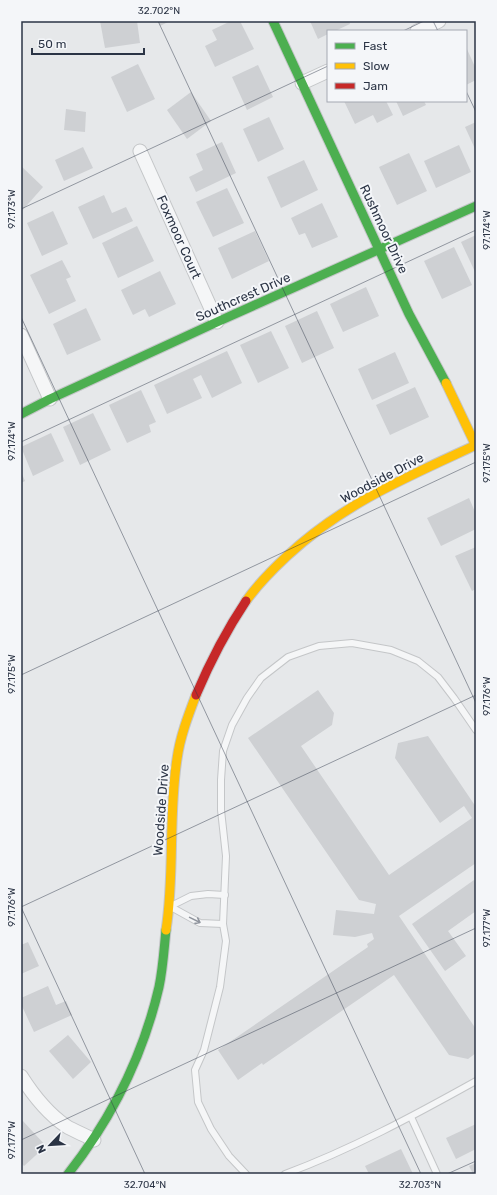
<svg xmlns="http://www.w3.org/2000/svg" width="497" height="1195" font-family="Rubik,sans-serif">
<style>
.building{fill:#ced0d3}
.lines{fill:none;stroke-linecap:round;stroke-linejoin:round}
.lane-casing{stroke:#c4c6c8;stroke-width:8}
.street-casing{stroke:#c4c6c8;stroke-width:15}
.fast-casing{stroke:#c4c6c8;stroke-width:11}
.slow-casing{stroke:#c4c6c8;stroke-width:11}
.jam-casing{stroke:#c4c6c8;stroke-width:11}
.lane{stroke:#f5f6f7;stroke-width:6}
.street{stroke:#f5f6f7;stroke-width:13}
.fast{stroke:#4caf50;stroke-width:9}
.slow{stroke:#ffc107;stroke-width:9}
.jam{stroke:#c62828;stroke-width:9}
.oneway{stroke:#90959e}
.ticks{fill:none;stroke:#2b3445;stroke-width:1;stroke-opacity:0.45}
.labels{text-anchor:middle;dominant-baseline:central;stroke-width:4;stroke-linejoin:round;paint-order:stroke}
.street-label{font-size:13px;fill:#2b3445;stroke:#f4f6f9}
.neatline{fill:none;stroke:#2b3445;stroke-width:1.5}
.ticks-label{font-size:10px;text-anchor:middle;fill:#2b3445}
</style>
<rect width="100%" height="100%" fill="#e6e8ea"/>
<g class="building">
<path d="M100,21H137L140,43L105,48Z"/>
<path d="M158,21H170L160,26Z"/>
<path d="M231,21H240L254,49L215,67L205,46L217,40L212,30Z"/>
<path d="M310,21H349L350,24L335,31H328V34L318,39Z"/>
<path d="M466,47L476,69V80L466,85Z"/>
<path d="M138,64L155,99L127,112L111,77Z"/>
<path d="M258,65L273,97L247,110L232,77Z"/>
<path d="M191,92L211,121L187,139L167,110Z"/>
<path d="M344,101H386L393,115L377,123L373,115L355,124Z"/>
<path d="M396,101H424L426,105L403,116Z"/>
<path d="M66,109L86,112L85,132L64,130Z"/>
<path d="M269,117L284,149L258,162L243,129Z"/>
<path d="M476,122V151L465,127Z"/>
<path d="M222,142L236,173L196,192L189,177L203,170L196,154Z"/>
<path d="M459,145L471,172L436,188L424,161Z"/>
<path d="M83,147L93,168L64,181L55,160Z"/>
<path d="M409,153L427,191L397,205L379,167Z"/>
<path d="M304,160L318,190L281,208L267,177Z"/>
<path d="M21,166L43,187L21,212Z"/>
<path d="M227,188L244,223L213,237L196,202Z"/>
<path d="M104,195L112,213L126,207L133,221L93,239L78,207Z"/>
<path d="M322,203L338,237L312,248L305,233L299,235L291,218Z"/>
<path d="M53,211L68,244L42,256L27,223Z"/>
<path d="M137,226L154,261L118,278L102,243Z"/>
<path d="M255,231L269,261L232,279L218,248Z"/>
<path d="M476,235V274L461,242Z"/>
<path d="M454,247L472,285L442,299L424,261Z"/>
<path d="M62,260L71,277L66,279L76,301L49,314L30,275Z"/>
<path d="M160,271L176,304L149,317L145,309L133,315L121,290Z"/>
<path d="M366,287L379,316L343,332L330,304Z"/>
<path d="M86,308L101,340L67,355L53,324Z"/>
<path d="M317,311L334,348L302,363L285,326Z"/>
<path d="M271,331L289,368L258,383L240,345Z"/>
<path d="M227,351L242,383L212,398L201,375L193,379L202,398L167,414L154,385Z"/>
<path d="M395,352L409,383L372,400L358,369Z"/>
<path d="M415,387L429,417L390,435L376,405Z"/>
<path d="M141,390L156,422L149,425L151,432L127,443L109,405Z"/>
<path d="M93,413L111,450L80,465L63,427Z"/>
<path d="M51,433L64,461L33,476L21,447Z"/>
<path d="M21,472L25,481L21,483Z"/>
<path d="M469,498L476,514V529L441,546L427,518Z"/>
<path d="M476,547V589L472,591L455,556Z"/>
<path d="M318,690L334,713L332,725L301,746L389,875L472,818L464,806L440,823L395,758L398,743L428,736L476,807V863L399,916L476,1029V1053L468,1059L449,1055L394,975L263,1065L262,1063L238,1080L218,1050L368,947L367,944L374,939L372,933L355,937L333,935L336,910L374,914L376,904L359,900L248,738Z"/>
<path d="M474,880L476,884V911L448,931L466,956L445,971L412,924Z"/>
<path d="M28,942L39,966L21,974V945Z"/>
<path d="M48,986L56,1005L66,1001L72,1015L34,1032L21,1004V998Z"/>
<path d="M68,1035L91,1062L73,1079L49,1051Z"/>
<path d="M22,1120L46,1146L24,1166L21,1163Z"/>
<path d="M476,1124V1149L456,1159L446,1138Z"/>
<path d="M401,1149L413,1174H369L365,1166Z"/>
<path d="M476,1163V1174H473L469,1166Z"/>
</g>
<g class="lines">
<defs>
<g id="lane">
<path d="M171,906L191,896L208,894L225,895"/>
<path d="M171,907L200,923L223,924"/>
<path d="M411,1117L437,1174"/>
<path d="M246,1174L229,1156L211,1129L198,1102L195,1070L204,1050L220,987L226,941L223,924L226,856L221,810V780L223,751L232,725L247,698L261,678L288,657L319,646L352,643L391,650L418,661L438,677L454,698L476,730"/>
<path d="M285,1174C350,1150 415,1115 476,1081"/>
</g>
<g id="street">
<path d="M417,31L439,21"/>
<path d="M302,83L328,71"/>
<path d="M140,151L217,322"/>
<path d="M21,335L50,399"/>
<path d="M21,1076C33,1095 47,1113 66,1126C74,1131 85,1135 94,1140"/>
</g>
<g id="fast">
<path d="M273,21L409,314L446,383"/>
<path d="M21,414L50,399L217,322L476,206"/>
<path d="M68,1174C112,1118 143,1056 159,987C163,968 164,949 166,930"/>
</g>
<g id="slow">
<path d="M446,383L476,446"/>
<path d="M246,601C258,584 272,570 287,556C344,503 407,477 476,445"/>
<path d="M166,930C175,873 168,816 177,759C180,737 188,716 196,695"/>
</g>
<path id="jam" d="M196,695C210,662 226,631 246,601"/>
</defs>
<use href="#lane" class="lane-casing"/>
<use href="#street" class="street-casing"/>
<use href="#fast" class="fast-casing"/>
<use href="#slow" class="slow-casing"/>
<use href="#jam" class="jam-casing"/>
<use href="#lane" class="lane"/>
<use href="#street" class="street"/>
<use href="#fast" class="fast"/>
<use href="#slow" class="slow"/>
<use href="#jam" class="jam"/>
</g>
<defs><path id="oneway-shaft" d="M-6 0H5M1.5-3L5.5 0L1.5 3" fill="none" stroke-width="1.6" stroke-linecap="round" stroke-linejoin="round"/></defs>
<use class="oneway" href="#oneway-shaft" transform="translate(195 920) rotate(26)"/>
<path class="ticks" d="M158,21L476,703M433,21L438,31M403,31L424,21M466,91L476,112M21,209L328,66M21,317L421,1174M21,442L476,230M21,675L476,462M21,907L476,695M21,907L145,1174M21,1140L476,928M447,1174L476,1161"/>
<g class="labels">
<g class="street-label">
<text transform="translate(384 229) rotate(65)">Rushmoor Drive</text>
<text transform="translate(179 237) rotate(66)">Foxmoor Court</text>
<text transform="translate(243 297) rotate(-24)">Southcrest Drive</text>
<text transform="translate(382 478) rotate(-28)">Woodside Drive</text>
<text transform="translate(161 810) rotate(-86)">Woodside Drive</text>
</g>
</g>
<rect width="497" height="1195" fill="none" stroke="#f4f6f9" stroke-width="44"/>
<rect x="327" y="30" width="140" height="72" fill="#f4f6f9" stroke="#a4a8b1"/>
<rect x="335" y="43" width="20" height="6" fill="#4caf50" stroke="#a4a8b1"/>
<text x="363" y="50" font-size="12" fill="#2b3445">Fast</text>
<rect x="335" y="63" width="20" height="6" fill="#ffc107" stroke="#a4a8b1"/>
<text x="363" y="70" font-size="12" fill="#2b3445">Slow</text>
<rect x="335" y="83" width="20" height="6" fill="#c62828" stroke="#a4a8b1"/>
<text x="363" y="90" font-size="12" fill="#2b3445">Jam</text>
<g transform="translate(50 1145) rotate(245)" stroke="#f4f6f9" stroke-width="3" paint-order="stroke">
<path d="M0-3L7 15L0 10L-7 15Z" fill="#2b3445"/>
<text y="-6" font-size="11" font-weight="bold" text-anchor="middle" fill="#2b3445">N</text>
</g>
<path d="M32 48v6h112v-6" fill="none" stroke="#2b3445" stroke-width="2"/>
<text x="38" y="48" font-size="12" fill="#2b3445" stroke="#f4f6f9" stroke-width="3" paint-order="stroke">50 m</text>
<rect x="22" y="22" width="453" height="1151" class="neatline"/>
<g class="ticks-label">
<text x="159" y="14">32.702°N</text>
<text transform="translate(11 209) rotate(-90)" y="4">97.173°W</text>
<text transform="translate(486 230) rotate(-90)" y="4">97.174°W</text>
<text transform="translate(11 441) rotate(-90)" y="4">97.174°W</text>
<text transform="translate(486 463) rotate(-90)" y="4">97.175°W</text>
<text transform="translate(11 674) rotate(-90)" y="4">97.175°W</text>
<text transform="translate(486 696) rotate(-90)" y="4">97.176°W</text>
<text transform="translate(11 907) rotate(-90)" y="4">97.176°W</text>
<text transform="translate(486 928) rotate(-90)" y="4">97.177°W</text>
<text transform="translate(11 1140) rotate(-90)" y="4">97.177°W</text>
<text x="145" y="1188">32.704°N</text>
<text x="420" y="1188">32.703°N</text>
</g>
</svg>
